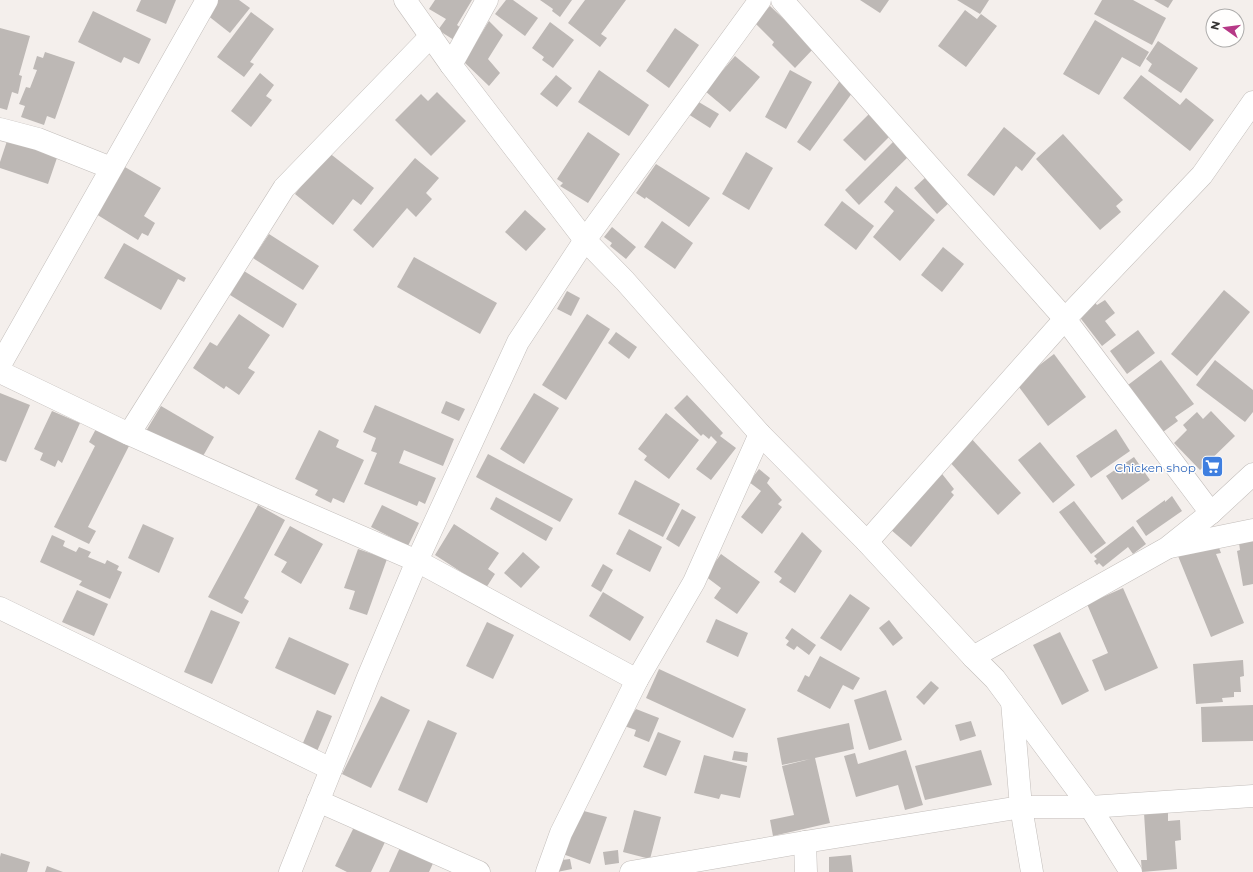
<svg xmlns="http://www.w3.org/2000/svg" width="1253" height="872" font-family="Montserrat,sans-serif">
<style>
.building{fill:#bdb8b5}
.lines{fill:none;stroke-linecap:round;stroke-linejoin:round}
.minor-casing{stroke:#c3bebb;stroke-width:23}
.minor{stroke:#fff;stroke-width:22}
.labels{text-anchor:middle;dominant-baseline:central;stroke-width:3;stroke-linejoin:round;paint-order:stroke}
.shop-label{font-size:12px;fill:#366cbe;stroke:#fffefd;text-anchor:end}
</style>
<rect width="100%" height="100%" fill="#f4efec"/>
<g class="building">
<path d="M141,0H176L166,24L136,11Z"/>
<path d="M211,0H239L250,8L230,33L202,11Z"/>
<path d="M435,0H472L457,25L462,29L454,40L438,30L446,19L429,9Z"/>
<path d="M506,0H513L538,18L525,36L495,14Z"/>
<path d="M540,0H572L560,17L552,11L553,9Z"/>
<path d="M585,0H626L601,34L607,38L600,47L568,23Z"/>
<path d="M860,0H889L880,13Z"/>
<path d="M957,0H989L980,14Z"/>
<path d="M1102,0H1133L1166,18L1152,45L1094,14Z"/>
<path d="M1154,0H1173L1168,8Z"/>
<path d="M770,6L814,48L795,68L772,45L774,42L754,22Z"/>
<path d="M965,10L977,19L981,14L997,26L966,67L938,46Z"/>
<path d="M93,11L151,39L139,64L124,57L121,63L78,42Z"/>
<path d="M251,12L274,29L250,62L254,64L244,77L217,57Z"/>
<path d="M1095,20L1149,52L1140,67L1122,57L1099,95L1063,74Z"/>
<path d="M489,21L503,35L488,59L500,73L489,86L464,62Z"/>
<path d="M550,22L574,40L553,68L542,60L544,57L532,48Z"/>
<path d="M0,28L30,36L19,75L22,76L18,94L12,92L7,110L0,108Z"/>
<path d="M675,28L699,45L669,88L646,71Z"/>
<path d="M1158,41L1198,68L1181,93L1148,71L1152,64L1146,59Z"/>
<path d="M45,52L75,62L55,119L47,116L44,125L21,117L25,106L19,104L26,87L30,88L37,70L33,69L37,56L43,58Z"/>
<path d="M735,56L760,77L730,112L705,91Z"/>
<path d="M599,70L649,105L629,136L578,102Z"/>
<path d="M790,70L812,82L786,129L765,117Z"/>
<path d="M260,73L274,85L266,96L272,100L251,127L231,111Z"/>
<path d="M556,75L572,88L557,107L540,94Z"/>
<path d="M1141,75L1180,105L1186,98L1214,120L1190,151L1123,98Z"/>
<path d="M841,79L855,89L810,151L797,142Z"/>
<path d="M437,92L466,121L431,156L395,120L421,94L428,101Z"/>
<path d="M697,101L719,114L710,128L688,114Z"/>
<path d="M872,111L893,133L865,161L843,140Z"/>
<path d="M1004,127L1036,153L1022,171L1016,166L994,196L967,175Z"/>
<path d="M588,132L620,154L588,203L560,186L563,183L557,179Z"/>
<path d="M1063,134L1123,200L1116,206L1121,212L1100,230L1036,159Z"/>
<path d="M9,135L59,152L48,184L0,168V162Z"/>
<path d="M895,140L910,155L859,205L845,190Z"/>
<path d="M328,152L374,188L361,205L353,199L333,225L295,194Z"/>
<path d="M746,152L773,168L749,210L722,194Z"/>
<path d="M415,158L439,178L426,193L432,199L416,217L407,208L373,248L353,230Z"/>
<path d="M118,163L161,188L144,216L155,223L148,236L142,233L138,240L96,214Z"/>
<path d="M656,164L710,198L689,227L646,197L645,199L636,193Z"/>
<path d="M927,176L950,202L937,214L914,188Z"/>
<path d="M896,186L935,220L900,261L873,237L894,211L884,202Z"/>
<path d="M842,201L874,226L856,250L824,225Z"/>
<path d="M525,210L546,229L526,251L505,232Z"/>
<path d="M662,221L693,243L675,269L644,247Z"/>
<path d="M612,227L636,247L626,259L610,246L612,243L604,237Z"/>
<path d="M269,234L319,266L303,290L253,258Z"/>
<path d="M124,243L186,278L184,282L178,279L161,310L104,278Z"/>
<path d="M943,247L964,264L942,292L921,275Z"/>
<path d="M414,257L497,303L480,334L397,287Z"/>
<path d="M244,271L297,304L283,328L230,295Z"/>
<path d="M1224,290L1250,312L1197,376L1171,354Z"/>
<path d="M567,291L580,298L571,316L557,309Z"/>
<path d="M1091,298L1097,305L1105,300L1115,313L1105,321L1116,335L1102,346L1075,311Z"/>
<path d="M239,314L270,335L248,368L255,372L239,395L226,386L224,389L193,368L210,342L217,346Z"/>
<path d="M587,314L610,329L566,400L542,385Z"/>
<path d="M1138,330L1155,353L1127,374L1110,351Z"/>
<path d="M616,332L637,347L629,359L608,343Z"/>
<path d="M1054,354L1086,397L1048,426L1016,383Z"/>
<path d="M1161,360L1194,404L1175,417L1178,421L1163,432L1128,385Z"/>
<path d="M1215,360L1253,390V412L1245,422L1196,385Z"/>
<path d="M0,393L30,405L6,462L0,460Z"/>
<path d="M534,393L559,408L524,464L500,449Z"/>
<path d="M687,395L723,433L720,436L736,448L711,480L696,469L717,442L711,436L709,439L703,434L701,436L674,408Z"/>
<path d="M446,401L465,409L459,421L441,413Z"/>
<path d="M375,405L454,439L443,466L404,450L399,463L436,478L425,504L419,501L417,506L364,484L377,453L371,451L376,438L363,432Z"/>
<path d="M161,406L214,437L199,463L143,436Z"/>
<path d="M52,411L80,423L62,463L58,460L55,467L40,460L43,453L34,449Z"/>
<path d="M1211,411L1235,436L1200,470L1174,443L1187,430L1183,425L1197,412L1203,419Z"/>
<path d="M666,413L699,440L669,479L644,460L647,456L638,449Z"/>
<path d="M97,427L130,444L88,527L96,531L89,544L54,527L95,446L89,442Z"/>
<path d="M1116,429L1130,451L1091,478L1076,456Z"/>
<path d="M319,430L339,440L336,447L364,460L344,503L333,498L331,503L315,495L318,490L295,479Z"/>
<path d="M970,437L1021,493L998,515L947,459Z"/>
<path d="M1040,442L1075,485L1053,503L1018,460Z"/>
<path d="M488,454L573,499L560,522L476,477Z"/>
<path d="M1134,457L1150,480L1122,500L1106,476Z"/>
<path d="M759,469L770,478L767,483L782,500L778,504L782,507L762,534L741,517L761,491L749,482Z"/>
<path d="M939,470L954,489L951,492L954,495L911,547L890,529Z"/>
<path d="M635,480L680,504L663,537L618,514Z"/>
<path d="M1172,496L1182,511L1146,536L1136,521L1165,500V502Z"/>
<path d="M496,497L553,528L546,541L490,509Z"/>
<path d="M1074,501L1106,543L1091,554L1059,512Z"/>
<path d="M258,505L285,520L244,598L249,601L242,614L208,597Z"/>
<path d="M382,505L419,523L408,546L371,527Z"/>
<path d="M682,509L696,517L679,547L666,539Z"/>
<path d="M143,524L174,538L159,573L128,558Z"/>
<path d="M454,524L499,553L488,569L495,574L486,588L435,555Z"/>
<path d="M290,526L323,544L301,584L281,572L287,562L274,555Z"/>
<path d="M1133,526L1146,544L1133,554L1128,547L1103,567L1099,563L1097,565L1094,561L1097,559L1094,556Z"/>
<path d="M629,529L662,547L650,572L616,554Z"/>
<path d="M802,532L822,551L795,593L779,582L782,578L774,572Z"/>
<path d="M1253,534V584L1243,586L1237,551L1240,550L1238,536Z"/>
<path d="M52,535L65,541L63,546L76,552L79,547L91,552L88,557L105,564L107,560L119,566L117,570L122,572L110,599L79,585L82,581L40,562Z"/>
<path d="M1216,540L1221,553L1216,554L1244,623L1211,637L1178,556Z"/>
<path d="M358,549L387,559L367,615L349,609L355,591L344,588Z"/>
<path d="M523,552L540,567L521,588L504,573Z"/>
<path d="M721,554L760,582L737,614L714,598L721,588L705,576Z"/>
<path d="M603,564L613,570L601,592L591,586Z"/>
<path d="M1123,588L1158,668L1105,691L1092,660L1108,653L1087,604Z"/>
<path d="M77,590L108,604L94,636L62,622Z"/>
<path d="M603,592L644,617L630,641L589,616Z"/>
<path d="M850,594L870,608L841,651L820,638Z"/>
<path d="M211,610L240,622L212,684L184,672Z"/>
<path d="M716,619L748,633L738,657L706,642Z"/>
<path d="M889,620L903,638L893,646L879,628Z"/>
<path d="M487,622L514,635L493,679L466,666Z"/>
<path d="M792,628L816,645L809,655L797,646L794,650L786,645L789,641L785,638Z"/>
<path d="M1060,632L1089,691L1062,705L1033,645Z"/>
<path d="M289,637L349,664L335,695L275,668Z"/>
<path d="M820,656L860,678L853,690L843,685L830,709L797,691L805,675L809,677Z"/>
<path d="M1243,660L1244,676L1240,677L1241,692H1234V697L1222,698L1223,702L1196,704L1193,664Z"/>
<path d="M659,669L746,709L733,738L646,698Z"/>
<path d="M931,681L939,688L924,705L916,697Z"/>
<path d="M886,690L902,740L869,750L854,700Z"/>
<path d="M381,696L410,710L371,788L342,774Z"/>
<path d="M1253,705V741L1202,742L1201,707Z"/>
<path d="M636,709L659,718L649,742L634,736L636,730L624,726Z"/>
<path d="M317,710L332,716L315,756L300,750Z"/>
<path d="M428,720L457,733L427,803L398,790Z"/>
<path d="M971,721L976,736L960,741L955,725Z"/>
<path d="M849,723L854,749L815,758L830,823L773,836L770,820L794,815L782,766L810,759L782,765L777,738Z"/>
<path d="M658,732L681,741L666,776L643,767Z"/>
<path d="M906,750L923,805L905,810L898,785L856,797L844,756L855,753L858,764Z"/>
<path d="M981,750L992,785L925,800L915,766Z"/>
<path d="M734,751L748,753L747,762L732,760Z"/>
<path d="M704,755L747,766L740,798L721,794L719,799L694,793Z"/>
<path d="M576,809L607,817L590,864L560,853Z"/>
<path d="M634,810L661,817L650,859L623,852Z"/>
<path d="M1168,812V821L1180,820L1181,840L1175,841L1177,869L1142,872L1141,860H1147L1144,813Z"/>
<path d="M354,827L385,842L371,872H347L335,866Z"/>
<path d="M402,843L435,859L429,872H389Z"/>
<path d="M618,850L619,863L605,865L603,852Z"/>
<path d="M1,853L30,862L27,872H0V857Z"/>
<path d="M851,855L853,872H829V857Z"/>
<path d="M570,859L572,869L557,872L554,861Z"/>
<path d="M47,866L63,872H45Z"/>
</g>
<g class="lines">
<defs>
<g id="minor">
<path d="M405,0L451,65L585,240L625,281L760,434L867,542L973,657L995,679L1090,807L1131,872"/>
<path d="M782,0L1065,319L1211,513"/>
<path d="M451,65L487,0"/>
<path d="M0,129L38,139L111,168"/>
<path d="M0,365L207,0"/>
<path d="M0,372L129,434L274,499L417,561L637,680"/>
<path d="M129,434L284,188L431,36"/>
<path d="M867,542L1065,319L1202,175L1253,102"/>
<path d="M1170,547L1253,530"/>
<path d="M0,608L331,769"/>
<path d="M973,657L1167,548L1211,513L1253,474"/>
<path d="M1012,702L1021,807L1032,872"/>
<path d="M318,801L479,872"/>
<path d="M805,842L806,872"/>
<path d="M290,872L368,677L417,561L518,342L585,240L760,0"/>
<path d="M547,872L561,833L637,680L694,582L760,434"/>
<path d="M631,872L805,842L1021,807H1090L1253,796"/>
</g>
</defs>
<use href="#minor" class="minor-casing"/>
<use href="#minor" class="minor"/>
</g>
<defs>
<symbol id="supermarket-square" viewBox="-11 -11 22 22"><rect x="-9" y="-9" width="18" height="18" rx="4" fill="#3f7fe0" stroke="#fffefd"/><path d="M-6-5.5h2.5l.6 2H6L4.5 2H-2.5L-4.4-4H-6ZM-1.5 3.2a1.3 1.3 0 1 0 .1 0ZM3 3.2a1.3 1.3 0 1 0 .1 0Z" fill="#fff"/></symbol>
</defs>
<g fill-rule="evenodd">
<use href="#supermarket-square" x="1200" y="454" width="25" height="25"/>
</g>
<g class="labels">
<g class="shop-label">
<text x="1196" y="467">Chicken shop</text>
</g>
</g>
<g transform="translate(1225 28) rotate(284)"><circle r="19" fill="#fffefd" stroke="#adacab"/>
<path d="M0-3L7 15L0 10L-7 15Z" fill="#b63886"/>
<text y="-6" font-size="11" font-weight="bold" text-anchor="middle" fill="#333130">N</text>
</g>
</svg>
